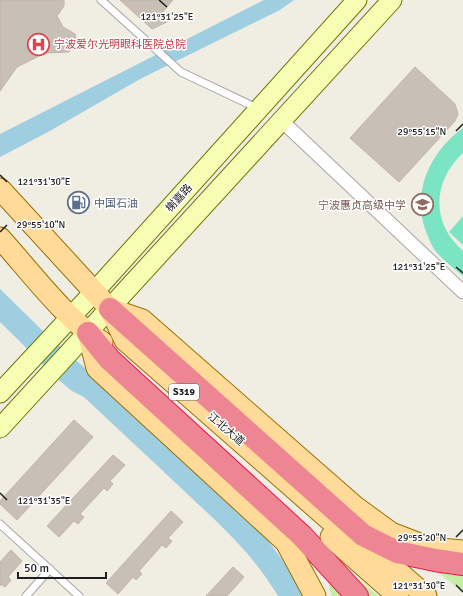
<svg xmlns="http://www.w3.org/2000/svg" width="463" height="596" font-family="Signika,'Noto Sans SC',sans-serif">
<style>
.grass{fill:#c4eea5}
.pitch{fill:#7be5c3}
.water{fill:#a0cee1}
.building{fill:#c8bfb6;stroke:#c3b4a5}
.lines{fill:none;stroke-linecap:round;stroke-linejoin:round}
.lane-casing{stroke:#a5a5a5;stroke-width:9}
.street-casing{stroke:#a5a5a5;stroke-width:15}
.secondary-casing{stroke:#657a00;stroke-width:21}
.primary-casing{stroke:#987000;stroke-width:23}
.highway-casing{stroke:#e71751;stroke-width:24}
.lane{stroke:#fff;stroke-width:7}
.street{stroke:#fff;stroke-width:13}
.secondary{stroke:#f5feb3;stroke-width:19}
.primary{stroke:#ffda99;stroke-width:21}
.highway{stroke:#ed8592;stroke-width:22}
.ticks{fill:none;stroke:#1e1e1e;stroke-width:1.5}
.labels{text-anchor:middle;dominant-baseline:central;stroke-width:3;stroke-linejoin:round;paint-order:stroke}
.shield{fill:#fff;stroke:#626262;stroke-width:1}
.shield-label{font-size:10px;font-weight:bold;fill:#1e1e1e}
.health-label{font-size:11px;fill:#be3a42;stroke:#fff;text-anchor:start}
.street-label{font-size:11px;fill:#1e1e1e;stroke:#fff}
.service-label{font-size:11px;fill:#4e5e75;stroke:#fff;text-anchor:start}
.education-label{font-size:11px;fill:#785e54;stroke:#fff;text-anchor:end}
.ticks-label{font-size:10px;text-anchor:middle;fill:#1e1e1e;stroke:#fff;stroke-width:3;stroke-linejoin:round;paint-order:stroke}
</style>
<rect width="100%" height="100%" fill="#f0ede3"/>
<g class="grass">
<path d="M463,554V592L429,565Z"/>
<path d="M344,572L353,574L378,596H332L329,588V580Z"/>
</g>
<g class="pitch">
<path d="M463,128V153C432,182 431,223 463,251V276C454,268 441,259 434,249C430,243 428,236 425,229C412,190 431,151 463,128Z"/>
<path d="M463,216V245L449,232Z"/>
</g>
<g class="water">
<path d="M264,0H294L280,10L142,78L48,132L0,157V134Z"/>
<path d="M0,289L45,333L94,376L258,527L300,584L305,596H278C252,552 218,523 181,488C149,458 116,427 84,397L72,391L61,382L0,322Z"/>
</g>
<g class="building">
<path d="M0,0H64V6L57,16L63,27L75,34L77,41L69,52L45,53L17,67L0,91Z"/>
<path d="M120,0H173L162,13L171,20L152,29Z"/>
<path d="M415,67L455,104L458,114L455,121L399,182L350,138Z"/>
<path d="M74,420L93,437L17,520L0,504V501Z"/>
<path d="M113,455L125,465L110,481L113,484L107,491L104,488L80,514L84,517L78,524L74,521L59,537L47,526Z"/>
<path d="M171,511L183,522L168,538L172,541L166,548L162,545L139,571L142,574L136,580L133,577L118,594L106,583Z"/>
<path d="M11,550L22,561L8,577L11,580L5,587L1,584L0,586V562Z"/>
<path d="M233,567L244,577L227,596H206Z"/>
</g>
<g class="lines">
<defs>
<g id="lane">
<path d="M101,0L181,72L257,108"/>
<path d="M0,524L79,596"/>
<path d="M26,596L50,569"/>
</g>
<path id="street" d="M282,121L463,292"/>
<g id="secondary">
<path d="M0,393L94,292L357,0"/>
<path d="M0,428L392,0"/>
</g>
<g id="primary">
<path d="M0,189L110,309L125,340L330,520L390,565L426,596"/>
<path d="M0,238C29,270 66,320 102,342"/>
<path d="M110,309L142,320L354,506L391,533L430,548L463,551"/>
<path d="M88,333L97,368L286,542L315,596"/>
<path d="M331,537L398,596"/>
</g>
<g id="highway">
<path d="M110,309L363,535L397,552L435,560L463,564"/>
<path d="M88,333L110,360L302,536L357,596"/>
</g>
</defs>
<use href="#lane" class="lane-casing"/>
<use href="#street" class="street-casing"/>
<use href="#secondary" class="secondary-casing"/>
<use href="#primary" class="primary-casing"/>
<use href="#highway" class="highway-casing"/>
<use href="#lane" class="lane"/>
<use href="#street" class="street"/>
<use href="#secondary" class="secondary"/>
<use href="#primary" class="primary"/>
<use href="#highway" class="highway"/>
</g>
<path class="ticks" d="M159,0L167,7M456,131L463,124M0,175L7,182M0,232L7,225M456,267L463,273M0,493L7,500M456,537L463,530M456,585L463,592"/>
<defs>
<symbol id="hospital-ring" viewBox="-11 -11 22 22"><circle r="9.5" fill="#fff" stroke="#e0444e" stroke-width="1.5"/><path d="M-5-5h3v3.5h4V-5h3V5h-3V1.5h-4V5h-3Z" fill="#e0444e"/></symbol>
<symbol id="fuel-ring" viewBox="-11 -11 22 22"><circle r="9.5" fill="#fff" stroke="#5c6f8a" stroke-width="1.5"/><path d="M-5.5-6h7V0h2V4h1.3V-2.5L3-4.5l.8-.8L6-3V5H2.5V1h-1V6h-7ZM-4.2-4.7v3.2H.2V-4.7Z" fill="#5c6f8a"/></symbol>
<symbol id="school-ring" viewBox="-11 -11 22 22"><circle r="9.5" fill="#fff" stroke="#8d6e63" stroke-width="1.5"/><path d="M0-5L7-2L0 1L-7-2ZM-4 1L0 2.5L4 1V4Q0 6-4 4Z" fill="#8d6e63"/></symbol>
</defs>
<g fill-rule="evenodd">
<use href="#hospital-ring" x="26" y="32" width="25" height="25"/>
<use href="#fuel-ring" x="66" y="190" width="25" height="25"/>
<use href="#school-ring" x="410" y="192" width="25" height="25"/>
</g>
<g class="labels">
<rect class="shield" x="169" y="384" width="30" height="16" rx="3"/>
<g class="shield-label">
<text x="184" y="392">S319</text>
</g>
<g class="health-label">
<text x="54" y="44">宁波爱尔光明眼科医院总院</text>
</g>
<g class="street-label">
<text transform="translate(179 198) rotate(-48)">榭嘉路</text>
<text transform="translate(226 429) rotate(41)">江北大道</text>
</g>
<g class="service-label">
<text x="94" y="203">中国石油</text>
</g>
<g class="education-label">
<text x="406" y="205">宁波惠贞高级中学</text>
</g>
</g>
<g class="ticks-label">
<text x="167" y="20">121°31'25"E</text>
<text x="422" y="135">29°55'15"N</text>
<text x="44" y="185">121°31'30"E</text>
<text x="41" y="228">29°55'10"N</text>
<text x="419" y="270">121°31'25"E</text>
<text x="44" y="504">121°31'35"E</text>
<text x="422" y="541">29°55'20"N</text>
<text x="419" y="589">121°31'30"E</text>
</g>
<path d="M18 572v6h88v-6" fill="none" stroke="#1e1e1e" stroke-width="2"/>
<text x="24" y="572" font-size="12" fill="#1e1e1e" stroke="#ffffff" stroke-width="3" paint-order="stroke">50 m</text>
</svg>
